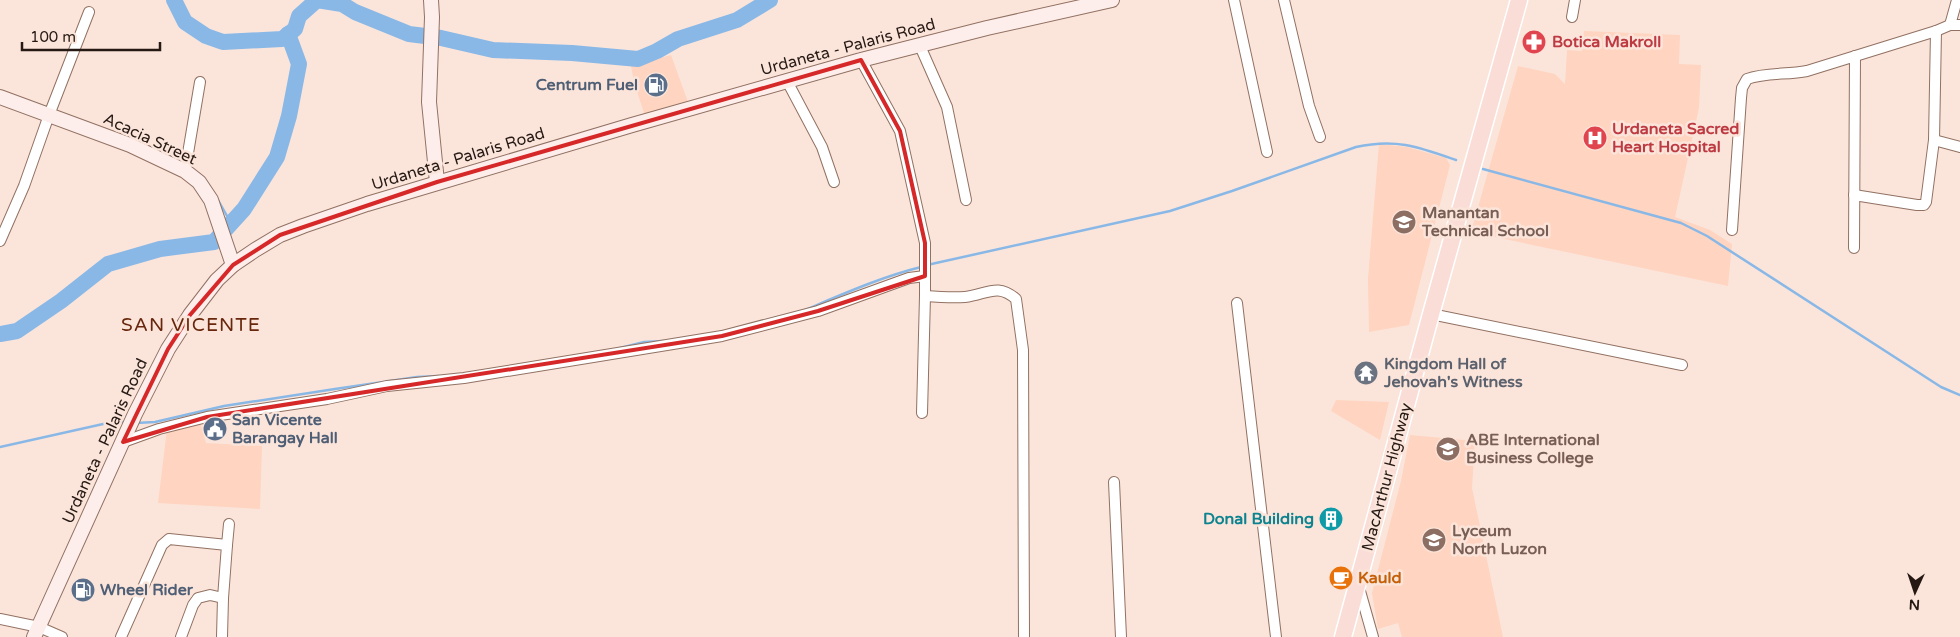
<svg xmlns="http://www.w3.org/2000/svg" width="1960" height="637" font-family="'Varela Round',sans-serif">
<style>
.built{fill:#ffd4c0}
.lines{fill:none;stroke-linecap:round;stroke-linejoin:round}
.stream{stroke:#89b8e7;stroke-width:2.5}
.river{stroke:#89b8e7;stroke-width:16}
.street-casing{stroke:#917162;stroke-width:12}
.secondary-casing{stroke:#917162;stroke-width:16}
.primary-casing{stroke:#fff;stroke-width:19}
.street{stroke:#fff;stroke-width:10}
.secondary{stroke:#fdeeeb;stroke-width:14}
.primary{stroke:#faddd7;stroke-width:16}
.marked{fill:none;stroke:#d62828;stroke-width:4;stroke-linejoin:round}
.labels{text-anchor:middle;dominant-baseline:central;stroke-width:5;stroke-linejoin:round;paint-order:stroke}
.health-label{font-size:16px;font-weight:bold;fill:#be3a42;stroke:#fbe5db;text-anchor:start}
.street-label{font-size:16px;fill:#261913;stroke:#fbe5db}
.service-label{font-size:16px;font-weight:bold;fill:#4e5e75;stroke:#fbe5db;text-anchor:start}
.education-label{font-size:16px;font-weight:bold;fill:#785e54;stroke:#fbe5db;text-anchor:start}
.worship-label{font-size:16px;font-weight:bold;fill:#5b616d;stroke:#fbe5db;text-anchor:start}
.culture-label{font-size:16px;font-weight:bold;fill:#0d838f;stroke:#fbe5db;text-anchor:end}
.food-label{font-size:16px;font-weight:bold;fill:#c56008;stroke:#fbe5db;text-anchor:start}
.quarter-label{font-size:19px;letter-spacing:1px;fill:#68270d;stroke:#fbe5db}
</style>
<rect width="100%" height="100%" fill="#fbe5db"/>
<g class="built">
<path d="M1584,31L1680,35L1679,64L1701,65L1699,108L1675,217L1710,230L1732,244L1728,286L1471,232L1518,66L1555,74L1565,84L1567,50L1582,51Z"/>
<path d="M671,55L688,102L645,116L634,82L631,66Z"/>
<path d="M1379,144L1407,147L1446,158L1450,165L1409,325L1369,332L1368,279Z"/>
<path d="M1336,400L1389,402L1380,440L1331,411Z"/>
<path d="M200,422L206,443L262,446L260,509L158,503L167,429Z"/>
<path d="M1410,435L1475,441L1472,488L1503,637H1402L1398,623L1378,629L1372,593L1401,481Z"/>
</g>
<g class="lines">
<g class="stream">
<path d="M1483,169L1681,223L1707,236L1941,387L1960,395"/>
<path d="M218,200L231,223"/>
<path d="M927,265L1170,211L1232,191L1356,147C1396,138 1419,147 1456,160"/>
<path d="M805,310C843,294 881,277 921,267"/>
<path d="M620,348L644,342L663,341"/>
<path d="M136,423L155,422L224,406L335,389L417,377L439,376"/>
<path d="M0,447L112,422H126"/>
</g>
<g class="river">
<path d="M174,0L185,22L206,36L223,42L282,39L295,29L299,16L317,0L342,4L355,12L409,34L441,38L493,50L572,53L638,59L657,51L678,39L737,20L770,0"/>
<path d="M0,334L17,331L61,301L108,264L160,249L214,242L244,209L277,157L289,116L299,64L288,34"/>
</g>
<defs>
<g id="street">
<path d="M1234,0L1267,152"/>
<path d="M1284,0L1309,106L1320,137"/>
<path d="M1572,17L1575,0"/>
<path d="M1950,25L1957,0"/>
<path d="M920,46L947,107L966,200"/>
<path d="M861,60L900,131L925,243V296L922,413"/>
<path d="M787,81L822,147L834,182"/>
<path d="M1934,140L1960,147"/>
<path d="M185,171L200,82"/>
<path d="M1854,195L1917,205H1924L1926,202L1934,140L1936,31"/>
<path d="M1732,230L1741,98L1742,88L1747,79C1765,72 1787,75 1807,71L1936,31L1950,25H1960"/>
<path d="M0,241L24,186L49,115L89,12"/>
<path d="M1854,248L1855,56"/>
<path d="M925,296C938,297 952,298 965,297C986,295 997,282 1016,299L1023,350L1024,637"/>
<path d="M1237,303L1276,637"/>
<path d="M1431,314L1682,365"/>
<path d="M123,442L159,429L207,417L327,399L387,386L464,378L722,336L818,311L909,278L925,276"/>
<path d="M1114,482L1121,637"/>
<path d="M227,545L229,524"/>
<path d="M1358,584L1373,637"/>
<path d="M0,619L39,627L62,637"/>
<path d="M121,637L162,545L169,539L227,545L223,598L210,595L198,598L193,605L181,637"/>
<path d="M222,637L223,598"/>
</g>
<g id="secondary">
<path d="M431,0L432,17L429,102L437,182"/>
<path d="M0,97L130,145L185,171L199,182L211,200L233,265"/>
<path d="M34,637L135,414L168,349L190,315L217,280L233,265L255,250L280,235L303,226L367,204L632,125L861,60L987,28L1112,0"/>
</g>
<path id="primary" d="M1343,637L1431,314L1519,0"/>
</defs>
<use href="#street" class="street-casing"/>
<use href="#secondary" class="secondary-casing"/>
<use href="#primary" class="primary-casing"/>
<use href="#street" class="street"/>
<use href="#secondary" class="secondary"/>
<use href="#primary" class="primary"/>
</g>
<path class="marked" d="M861,60L900,131L925,243V276L818,311L722,336L207,417L123,442L168,349L190,315L233,265L280,235L437,182Z"/>
<defs>
<symbol id="pharmacy-disc" viewBox="-11 -11 22 22"><circle r="9.5" fill="#e0444e" stroke="#fbe5db"/><path d="M-2-6h4v4h4v4h-4v4h-4v-4h-4v-4h4Z" fill="#fff"/></symbol>
<symbol id="fuel-disc" viewBox="-11 -11 22 22"><circle r="9.5" fill="#5c6f8a" stroke="#fbe5db"/><path d="M-5.5-6h7V0h2V4h1.3V-2.5L3-4.5l.8-.8L6-3V5H2.5V1h-1V6h-7ZM-4.2-4.7v3.2H.2V-4.7Z" fill="#fff"/></symbol>
<symbol id="hospital-disc" viewBox="-11 -11 22 22"><circle r="9.5" fill="#e0444e" stroke="#fbe5db"/><path d="M-5-5h3v3.5h4V-5h3V5h-3V1.5h-4V5h-3Z" fill="#fff"/></symbol>
<symbol id="university-disc" viewBox="-11 -11 22 22"><circle r="9.5" fill="#8d6e63" stroke="#fbe5db"/><path d="M0-5L7-2L0 1L-7-2ZM-4 1L0 2.5L4 1V4Q0 6-4 4Z" fill="#fff"/></symbol>
<symbol id="temple-disc" viewBox="-11 -11 22 22"><circle r="9.5" fill="#6b7280" stroke="#fbe5db"/><path d="M0-6L5-2H3V0L6.5 2.5H4V6H1.5V3h-3V6H-4V2.5H-6.5L-3 0V-2H-5Z" fill="#fff"/></symbol>
<symbol id="civic-disc" viewBox="-11 -11 22 22"><circle r="9.5" fill="#5c6f8a" stroke="#fbe5db"/><path d="M-.6-6.5H3V-4.5H.6V-3L4-1V1h2V6H-6V1h2V-1L-.6-3ZM-1.2 2.5V6h2.4V2.5Z" fill="#fff"/></symbol>
<symbol id="building-disc" viewBox="-11 -11 22 22"><circle r="9.5" fill="#0f9aa8" stroke="#fbe5db"/><path d="M-4-6H4V6H1V3H-1V6H-4ZM-2.5-4.3h1.7v1.8h-1.7ZM.8-4.3h1.7v1.8H.8ZM-2.5-1h1.7V.8h-1.7ZM.8-1h1.7V.8H.8Z" fill="#fff"/></symbol>
<symbol id="cafe-disc" viewBox="-11 -11 22 22"><circle r="9.5" fill="#e8710a" stroke="#fbe5db"/><path d="M-5.5-4.5H6V0H3Q3 3.5 0 3.5H-2.5Q-5.5 3.5-5.5 0ZM3-3.2v2h1.7v-2ZM-6 4.5H4V6H-6Z" fill="#fff"/></symbol>
</defs>
<g fill-rule="evenodd">
<use href="#pharmacy-disc" x="1520" y="28" width="28" height="28"/>
<use href="#fuel-disc" x="642" y="71" width="28" height="28"/>
<use href="#hospital-disc" x="1581" y="124" width="28" height="28"/>
<use href="#university-disc" x="1390" y="208" width="28" height="28"/>
<use href="#temple-disc" x="1352" y="359" width="28" height="28"/>
<use href="#civic-disc" x="201" y="415" width="28" height="28"/>
<use href="#university-disc" x="1434" y="435" width="28" height="28"/>
<use href="#building-disc" x="1317" y="505" width="28" height="28"/>
<use href="#university-disc" x="1420" y="526" width="28" height="28"/>
<use href="#cafe-disc" x="1327" y="564" width="28" height="28"/>
<use href="#fuel-disc" x="69" y="576" width="28" height="28"/>
</g>
<g class="labels">
<g class="health-label">
<text x="1552" y="42">Botica Makroll</text>
<text x="1612" y="129">Urdaneta Sacred<tspan x="1612" dy="18">Heart Hospital</tspan></text>
</g>
<g class="street-label">
<text transform="translate(848 47) rotate(-15)">Urdaneta - Palaris Road</text>
<text transform="translate(150 139) rotate(25)">Acacia Street</text>
<text transform="translate(458 159) rotate(-17)">Urdaneta - Palaris Road</text>
<text transform="translate(105 441) rotate(-65)">Urdaneta - Palaris Road</text>
<text transform="translate(1387 477) rotate(-75)">MacArthur Highway</text>
</g>
<g class="service-label">
<text x="638" y="85" text-anchor="end">Centrum Fuel</text>
<text x="232" y="420">San Vicente<tspan x="232" dy="18">Barangay Hall</tspan></text>
<text x="100" y="590">Wheel Rider</text>
</g>
<g class="education-label">
<text x="1422" y="213">Manantan<tspan x="1422" dy="18">Technical School</tspan></text>
<text x="1466" y="440">ABE International<tspan x="1466" dy="18">Business College</tspan></text>
<text x="1452" y="531">Lyceum<tspan x="1452" dy="18">North Luzon</tspan></text>
</g>
<g class="worship-label">
<text x="1384" y="364">Kingdom Hall of<tspan x="1384" dy="18">Jehovah's Witness</tspan></text>
</g>
<g class="culture-label">
<text x="1314" y="519">Donal Building</text>
</g>
<g class="food-label">
<text x="1358" y="578">Kauld</text>
</g>
<g class="quarter-label">
<text x="191" y="325">SAN VICENTE</text>
</g>
</g>
<g transform="translate(1915 592) rotate(183)" stroke="#fbe5db" stroke-width="4" paint-order="stroke">
<path d="M0-4L9 19L0 12L-9 19Z" fill="#261913"/>
<text y="-8" font-size="14" font-weight="bold" text-anchor="middle" fill="#261913">N</text>
</g>
<path d="M22 42v8h138v-8" fill="none" stroke="#261913" stroke-width="2.5"/>
<text x="30" y="42" font-size="15" fill="#261913" stroke="#fbe5db" stroke-width="4" paint-order="stroke">100 m</text>
</svg>
